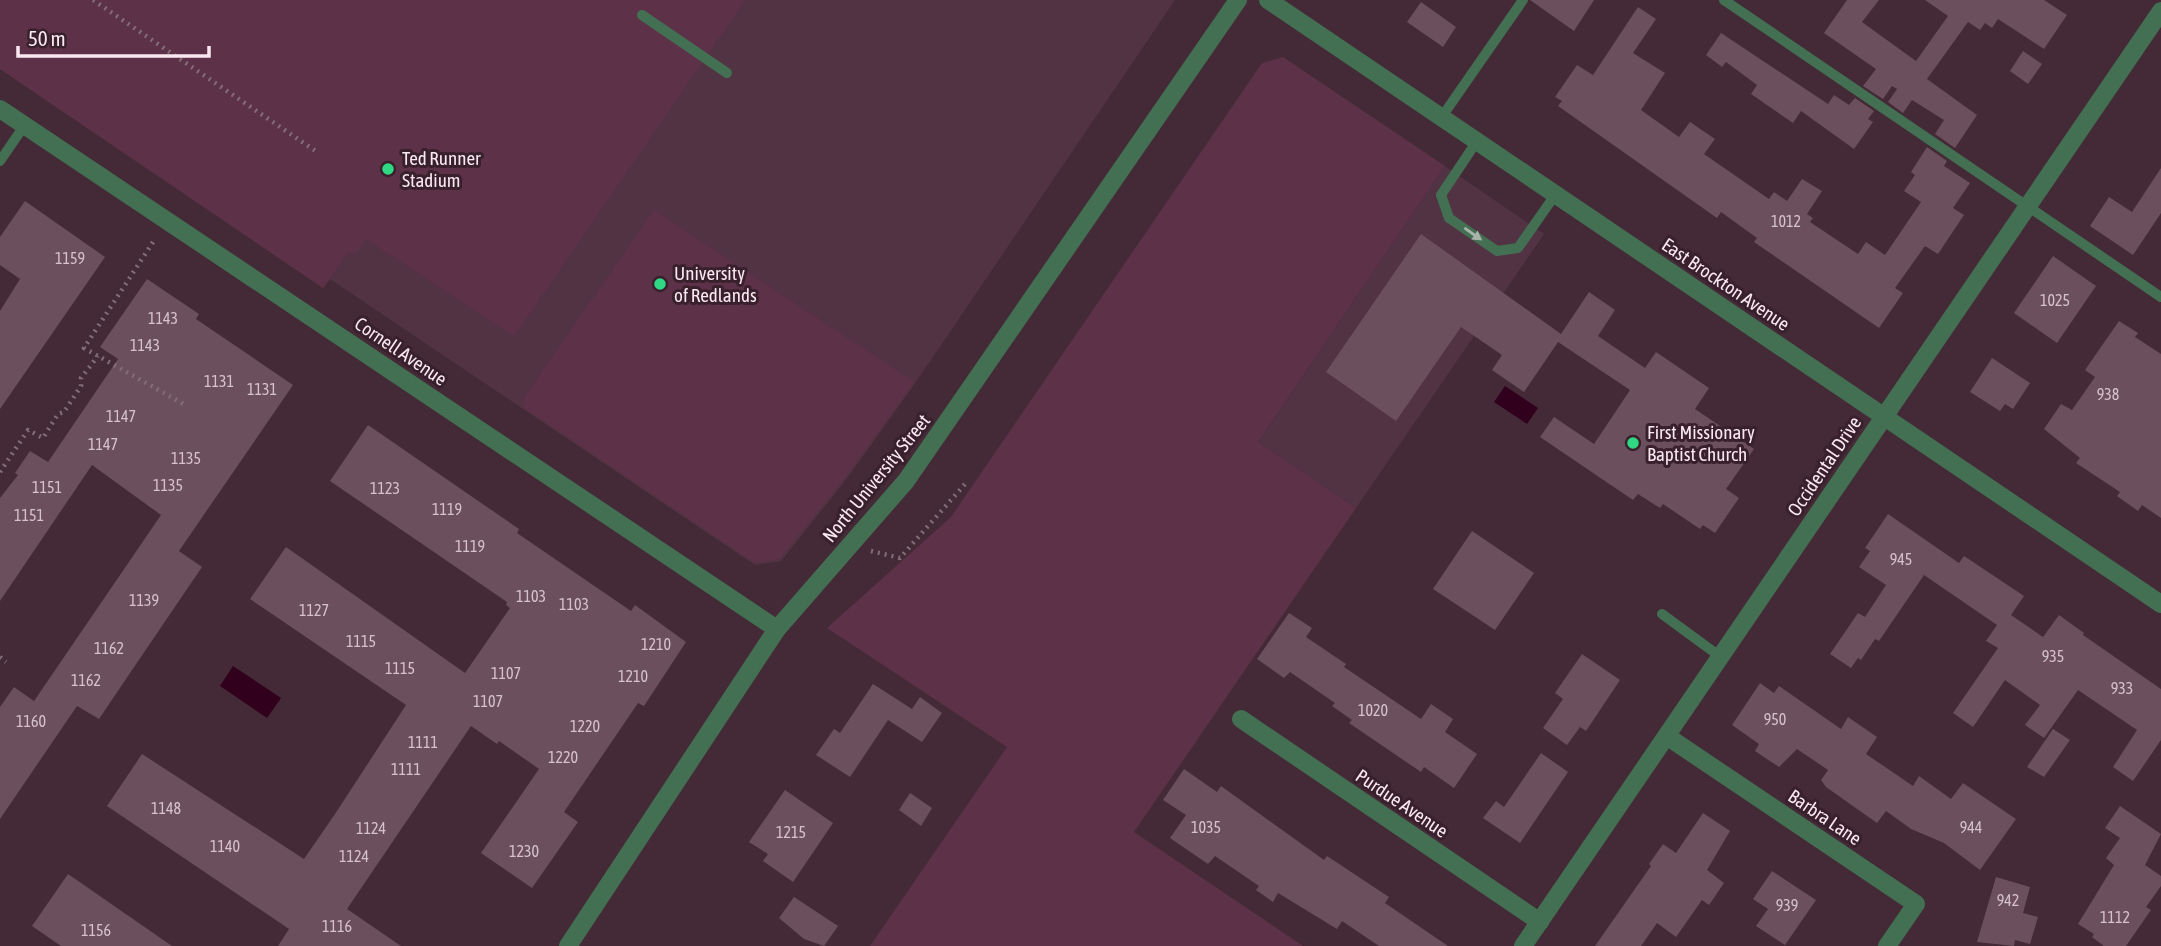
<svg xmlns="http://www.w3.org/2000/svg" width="2161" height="946" font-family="'Asap Condensed',sans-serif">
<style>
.built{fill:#523343}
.green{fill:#5d3248}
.water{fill:#31001d}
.building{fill:#6b4f5c}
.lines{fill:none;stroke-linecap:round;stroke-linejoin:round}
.path{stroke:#836d77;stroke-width:4.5;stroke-dasharray:2 5;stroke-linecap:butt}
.service{stroke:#437053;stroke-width:10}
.minor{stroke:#437053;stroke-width:18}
.tertiary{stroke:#437053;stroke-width:18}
.oneway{fill:#a8b2a9}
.poi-dot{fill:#30d883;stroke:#38202c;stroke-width:2.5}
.labels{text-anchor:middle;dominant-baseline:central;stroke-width:6;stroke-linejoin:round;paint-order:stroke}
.number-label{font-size:16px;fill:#d6c2cb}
.poi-label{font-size:19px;fill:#fae8f0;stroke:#38202c;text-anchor:start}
.street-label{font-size:19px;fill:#fae8f0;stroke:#38202c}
</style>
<rect width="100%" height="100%" fill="#432a36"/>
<g class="built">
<path d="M0,0H1175L916,382L848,477L781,561L755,565L330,279L323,288L0,69Z"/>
<path d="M1445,166L1544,234L1356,508L1258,442Z"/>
</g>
<g class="green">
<path d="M0,0H745L514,336L366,239L355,254L348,252L323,288L0,69Z"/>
<path d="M1283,57L1445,166L1258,442L1356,508L1134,832L1303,946H870L1007,747L827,628L951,517L1262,63Z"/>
<path d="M654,210L914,382L846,476L779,559L755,563L524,408V398Z"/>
</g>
<g class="water">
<path d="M1505,386L1538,408L1527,424L1494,402Z"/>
<path d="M233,666L281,698L267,718L220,686Z"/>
</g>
<g class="building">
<path d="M1530,0H1594L1574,31Z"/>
<path d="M1847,0H1879L1862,22L1916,61L1948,16L1925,0H2044L2067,15L2044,49L1998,19L1992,28L1985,23L1980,30L1968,22L1927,79L1977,115L1955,148L1935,134L1944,120L1912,100L1903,113L1888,102L1897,89L1892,86L1883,99L1863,86L1876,69L1824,33Z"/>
<path d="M1421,2L1456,27L1443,47L1407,22Z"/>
<path d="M1638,7L1656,19L1633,53L1665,73L1641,110L1679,137L1690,122L1715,139L1704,154L1769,199L1774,192L1787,201L1802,179L1822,191L1807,214L1813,218L1810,222L1858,254L1866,242L1885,255L1921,202L1904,191L1915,175L1911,172L1927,147L1947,161L1944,166L1970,183L1953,208L1964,215L1938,254L1925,246L1895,288L1903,293L1879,328L1754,242L1757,238L1721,212L1717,218L1558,106L1562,101L1555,97L1577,65L1593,75Z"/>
<path d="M1721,33L1828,104L1834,95L1849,105L1855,98L1874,111L1868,119L1873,122L1854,149L1801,111L1793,123L1751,94L1757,85L1726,62L1722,67L1706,55Z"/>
<path d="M2023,51L2042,64L2028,84L2010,71Z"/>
<path d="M2161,168V213L2133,255L2090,226L2109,197L2132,212Z"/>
<path d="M25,201L105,257L0,409V311L20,279L0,265V237Z"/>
<path d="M1421,234L1561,334L1589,292L1615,310L1598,336L1645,368L1656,352L1709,388L1695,409L1754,449L1726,489L1739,498L1715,533L1703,525L1700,529L1663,504L1660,508L1638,494L1633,500L1540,437L1554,417L1594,444L1630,390L1558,342L1524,392L1492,370L1502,355L1461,327L1396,421L1326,372Z"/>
<path d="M2053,256L2096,286L2057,343L2014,313Z"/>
<path d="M147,279L199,314L196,319L293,385L179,551L202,567L128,676L99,719L77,706L0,819V707L14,687L34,701L161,515L92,465L0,601V498L18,475L15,473L30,451L48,462L118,359L100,347Z"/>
<path d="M2119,321L2138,333L2135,337L2161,354V518L2142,505L2138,511L2117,496L2120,492L2076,463L2080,458L2044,429L2061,404L2072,410L2095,377L2085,370Z"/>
<path d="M1992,358L2030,383L2013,409L2005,404L2000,411L1970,392Z"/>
<path d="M368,425L519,529L517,533L631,611L635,605L686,642L644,706L638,703L564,812L578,822L532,888L481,853L539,769L499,741L497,744L471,726L347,909L401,946H278L289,929L107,806L142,754L304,859L335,814L406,705L250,599L286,547L465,673L510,608L506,605L507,602L330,481Z"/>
<path d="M1888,514L1959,563L1964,556L2024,596L2011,615L2043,637L2059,615L2084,633L2083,635L2161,689V740L2133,781L2113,767L2137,730L2078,690L2044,738L2025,725L2040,705L2005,680L1973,727L1953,713L1998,648L1986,641L1997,625L1924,575L1879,641L1875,639L1861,660L1858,658L1851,668L1830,654L1858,613L1865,617L1886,585L1859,567L1870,551L1865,548Z"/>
<path d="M1472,531L1534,573L1495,630L1433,589Z"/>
<path d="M1289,613L1312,628L1306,637L1346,664L1344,667L1421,719L1431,704L1453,719L1445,732L1477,754L1454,788L1424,767L1421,772L1349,723L1352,720L1332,706L1335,703L1290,672L1284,678L1257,659Z"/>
<path d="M1582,654L1620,680L1586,731L1580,727L1567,745L1543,728L1563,699L1555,693Z"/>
<path d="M1760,683L1774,693L1779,686L1841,729L1848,717L1877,737L1866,754L1913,786L1919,776L1951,799L1963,783L2016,819L1980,870L1944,843L1911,829L1886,811L1877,823L1826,787L1821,780L1828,770L1797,749L1779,767L1755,751L1759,744L1732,725Z"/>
<path d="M873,684L912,709L920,697L942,713L922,742L888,720L850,777L816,755L834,729L840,733Z"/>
<path d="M2053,729L2070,740L2044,777L2027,767Z"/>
<path d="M1541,753L1568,772L1520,843L1483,818L1496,801L1504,807Z"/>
<path d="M1184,769L1217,792L1221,786L1324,860L1327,856L1389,897L1385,903L1448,946H1379L1342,921L1337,929L1278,893L1273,902L1256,890L1259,886L1215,856L1208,864L1170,838L1186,815L1163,800Z"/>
<path d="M785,790L833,823L793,882L763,861L768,854L749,842Z"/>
<path d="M910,793L932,808L921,826L899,810Z"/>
<path d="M2120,806L2161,834L2145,865L2161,876V886L2146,907L2151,910L2126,946H2104L2092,937L2094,934L2078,924L2114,865L2106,858L2120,838L2105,828Z"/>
<path d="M1703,813L1730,831L1707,870L1724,883L1709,905L1702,900L1676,937L1657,923L1641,946H1595L1651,866L1649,864L1663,844L1676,853Z"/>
<path d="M1772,871L1816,900L1785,945L1756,926L1768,909L1753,899Z"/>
<path d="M68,874L172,946H61L32,926Z"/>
<path d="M1996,877L2030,887L2023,913L2038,917L2030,944L2015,940L2014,946L1977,942Z"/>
<path d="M794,897L838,926L824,946L804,939L779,918Z"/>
</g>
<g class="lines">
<g class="path">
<path d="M93,0L317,152"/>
<path d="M153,242L84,348L187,406"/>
<path d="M0,472L28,430L43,438L58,414L64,412L81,386V378L98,356"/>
<path d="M871,551L900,558L966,483"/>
<path d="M0,657L6,662"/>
</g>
<g class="service">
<path d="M1724,0L2161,297"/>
<path d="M642,15L727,73"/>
<path d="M1441,118L1523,0"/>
<path d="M1477,141L1441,195L1449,218L1497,251L1518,248L1555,195"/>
<path d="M0,161L24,126"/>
<path d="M1662,614L1722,658"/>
</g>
<g class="minor">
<path d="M1268,0L2161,604"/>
<path d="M0,109L777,629"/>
<path d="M1241,719L1540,922"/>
<path d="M1668,737L1916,904L1887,946"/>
<path d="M1523,946L2161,11"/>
</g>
<path class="tertiary" d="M568,946L777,629L906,481L1238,0"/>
</g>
<defs><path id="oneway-solid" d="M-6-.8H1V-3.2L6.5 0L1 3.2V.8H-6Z" transform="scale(1.75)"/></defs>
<use class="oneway" href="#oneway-solid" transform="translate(1473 234) rotate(35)"/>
<g class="poi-dot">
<circle cx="388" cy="169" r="7"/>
<circle cx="660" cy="284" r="7"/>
<circle cx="1633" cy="443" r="7"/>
</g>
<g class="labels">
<g class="number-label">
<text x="1786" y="221">1012</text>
<text x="70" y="258">1159</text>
<text x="2055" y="300">1025</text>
<text x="163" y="318">1143</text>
<text x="145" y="345">1143</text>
<text x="219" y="381">1131</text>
<text x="262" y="389">1131</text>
<text x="2108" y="394">938</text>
<text x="121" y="416">1147</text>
<text x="103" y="444">1147</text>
<text x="186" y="458">1135</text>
<text x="168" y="485">1135</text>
<text x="47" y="487">1151</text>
<text x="385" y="488">1123</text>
<text x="447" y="509">1119</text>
<text x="29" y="515">1151</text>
<text x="470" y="546">1119</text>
<text x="1901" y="559">945</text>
<text x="531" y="596">1103</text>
<text x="144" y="600">1139</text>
<text x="574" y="604">1103</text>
<text x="314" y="610">1127</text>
<text x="361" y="641">1115</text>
<text x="656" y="644">1210</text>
<text x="109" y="648">1162</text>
<text x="2053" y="656">935</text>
<text x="400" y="668">1115</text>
<text x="506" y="673">1107</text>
<text x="633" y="676">1210</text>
<text x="86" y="680">1162</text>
<text x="2122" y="688">933</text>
<text x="488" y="701">1107</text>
<text x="1373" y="710">1020</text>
<text x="1775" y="719">950</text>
<text x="31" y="721">1160</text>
<text x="585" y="726">1220</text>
<text x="423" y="742">1111</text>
<text x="563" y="757">1220</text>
<text x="406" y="769">1111</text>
<text x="166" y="808">1148</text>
<text x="1206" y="827">1035</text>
<text x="1971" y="827">944</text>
<text x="371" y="828">1124</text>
<text x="791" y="832">1215</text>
<text x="225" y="846">1140</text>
<text x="524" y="851">1230</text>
<text x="354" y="856">1124</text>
<text x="2008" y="900">942</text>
<text x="1787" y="905">939</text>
<text x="2115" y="917">1112</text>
<text x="337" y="926">1116</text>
<text x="96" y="930">1156</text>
</g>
<g class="poi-label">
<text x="402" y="158">Ted Runner<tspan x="402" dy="22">Stadium</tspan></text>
<text x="674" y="273">University<tspan x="674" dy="22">of Redlands</tspan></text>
<text x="1647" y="432">First Missionary<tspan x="1647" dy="22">Baptist Church</tspan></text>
</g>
<g class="street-label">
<text transform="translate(1726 284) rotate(34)">East Brockton Avenue</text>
<text transform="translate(401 351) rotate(34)">Cornell Avenue</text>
<text transform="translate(1824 466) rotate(-56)">Occidental Drive</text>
<text transform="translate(876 478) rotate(-51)">North University Street</text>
<text transform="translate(1402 803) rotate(34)">Purdue Avenue</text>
<text transform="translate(1825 817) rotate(34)">Barbra Lane</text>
</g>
</g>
<path d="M18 46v10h191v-10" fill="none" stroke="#fae8f0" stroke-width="3.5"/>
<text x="28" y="46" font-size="21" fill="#fae8f0" stroke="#38202c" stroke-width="5" paint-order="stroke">50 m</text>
</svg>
